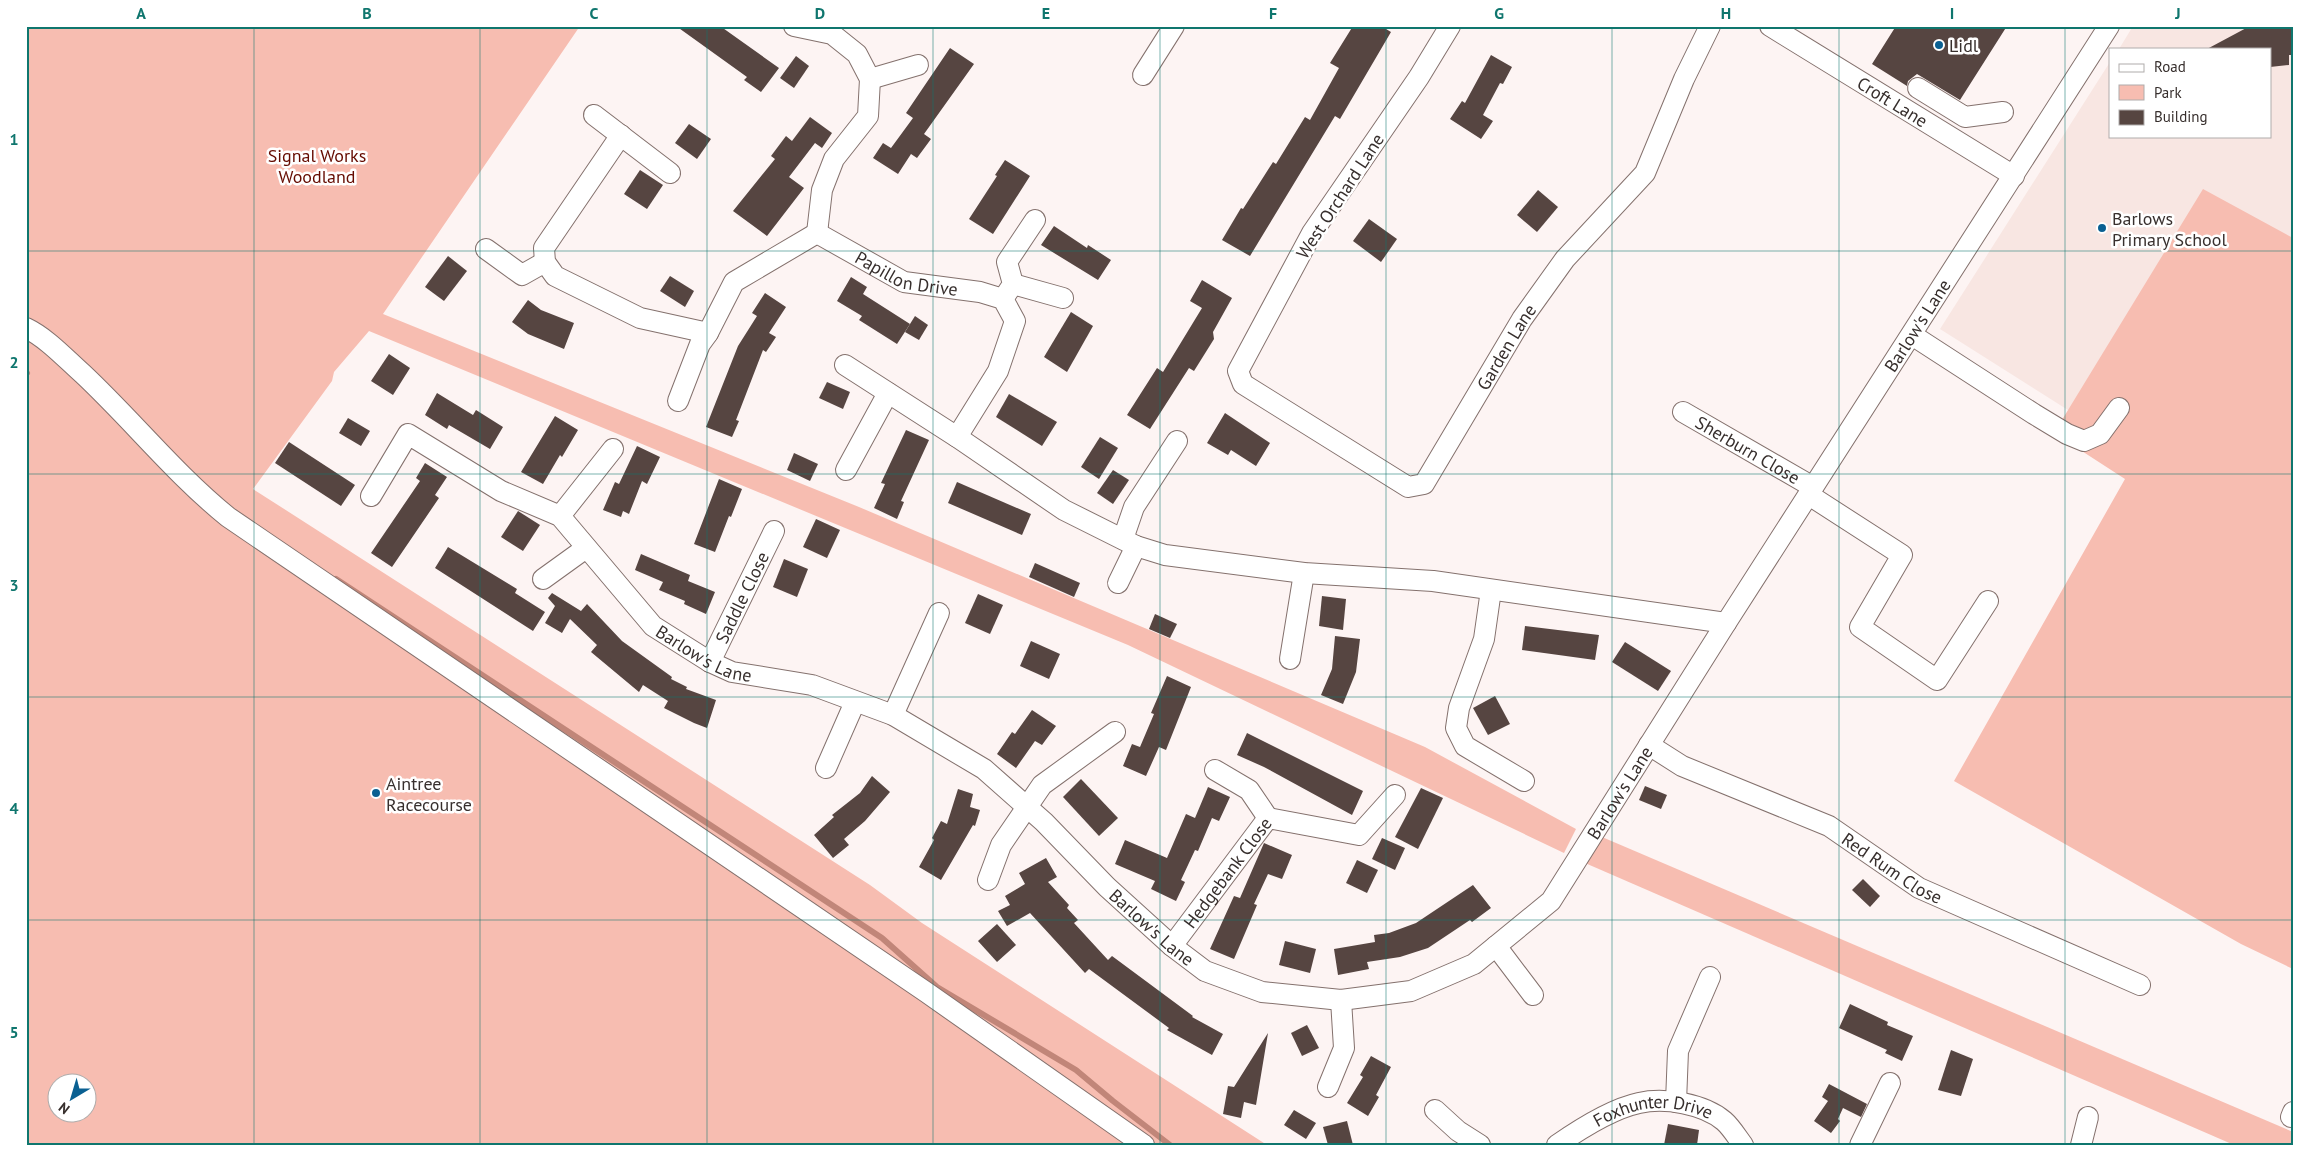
<svg xmlns="http://www.w3.org/2000/svg" width="2319" height="1171" font-family="'PT Sans',sans-serif">
<style>
.built{fill:#f8e6e2}
.green{fill:#f7bdb1;fill-rule:evenodd}
.lines{fill:none;stroke-linecap:round;stroke-linejoin:round}
.stream{stroke:#c18679;stroke-width:6}
.building{fill:#564541}
.minor-casing{stroke:#84716d;stroke-width:22}
.minor{stroke:#fff;stroke-width:20}
.grid{fill:none;stroke:#0f766e;stroke-width:1;stroke-opacity:0.55}
.poi-dot{fill:#0a6092;stroke:#fff;stroke-width:2}
.labels{text-anchor:middle;dominant-baseline:central;stroke-width:5;stroke-linejoin:round;paint-order:stroke}
.poi-label{font-size:18px;fill:#372f2d;stroke:#fff;text-anchor:start}
.street-label{font-size:18px;fill:#372f2d;stroke:#fff}
.park-label{font-size:18px;fill:#650b00;stroke:#fff}
.neatline{fill:none;stroke:#0f766e;stroke-width:2}
.grid-label{font-size:16px;text-anchor:middle;font-weight:bold;fill:#0f766e}
</style>
<rect width="100%" height="100%" fill="#fdf4f3"/>
<path class="built" d="M2133,26H2293V244L2079,417L1940,329L2110,62V136H2270V49H2119Z"/>
<g class="green">
<path d="M26,26H580L383,314L859,507L1425,747L1576,829L1564,853L1128,645L369,331L334,372L332,381L253,489L870,885L922,923L1267,1145H26ZM58,1084H88V1114H58Z"/>
<path d="M2203,189L2293,238V969L2241,944L1954,781L2125,479L2054,433Z"/>
<path d="M1602,837L2293,1132V1145H2234L1585,863Z"/>
</g>
<g class="lines">
<g class="stream">
<path d="M26,374L27,373"/>
<path d="M336,579L882,938L937,987L1076,1070L1113,1101L1170,1145"/>
</g>
</g>
<g class="building">
<path d="M676,26H720L779,68L761,92L744,80L747,77Z"/>
<path d="M1353,26H1381L1391,32L1340,119L1335,116L1250,256L1222,240L1241,208L1243,209L1273,162L1276,164L1305,117L1310,120L1339,68L1330,63Z"/>
<path d="M1896,26H2007L1960,100L1917,74L1908,81L1907,86L1872,64Z"/>
<path d="M2250,26H2293V55H2289V65L2270,67V49H2207Z"/>
<path d="M950,48L974,64L924,134L931,139L917,158L911,154L898,174L873,158L883,143L891,148L913,118L906,113Z"/>
<path d="M1491,55L1512,67L1503,84L1500,83L1483,115L1493,121L1481,139L1450,119L1462,101L1465,103Z"/>
<path d="M796,56L809,66L794,88L780,78Z"/>
<path d="M810,117L832,133L822,148L815,143L789,177L804,188L767,236L733,211L775,159L771,156L786,136L792,141Z"/>
<path d="M689,124L711,139L697,159L675,143Z"/>
<path d="M1005,160L1030,176L993,234L969,219L997,176L995,175Z"/>
<path d="M640,170L663,185L647,209L624,194Z"/>
<path d="M1538,190L1558,207L1537,232L1517,215Z"/>
<path d="M1369,219L1397,239L1381,262L1353,241Z"/>
<path d="M1054,226L1087,248L1088,245L1111,260L1098,280L1041,245Z"/>
<path d="M448,256L467,271L444,301L425,287Z"/>
<path d="M670,276L694,291L685,307L660,291Z"/>
<path d="M851,277L867,287L863,294L910,324L897,344L859,320L862,316L837,301Z"/>
<path d="M1202,280L1232,298L1213,332L1214,339L1194,371L1189,368L1150,429L1127,415L1157,368L1163,372L1202,308L1190,301Z"/>
<path d="M765,293L786,307L769,333L776,337L766,352L763,350L736,420L739,421L732,437L706,427L738,346L757,316L752,313Z"/>
<path d="M528,300L541,310L574,323L564,349L528,334L512,322Z"/>
<path d="M1071,312L1093,326L1067,372L1044,357Z"/>
<path d="M915,316L928,325L919,340L905,332Z"/>
<path d="M389,354L410,368L393,395L371,381Z"/>
<path d="M827,382L850,392L843,409L819,398Z"/>
<path d="M437,393L473,415L476,410L503,427L490,449L449,425L447,429L425,415Z"/>
<path d="M1009,394L1057,422L1042,446L996,417Z"/>
<path d="M1225,413L1270,443L1256,466L1231,450L1228,455L1207,443Z"/>
<path d="M555,416L578,430L562,457L560,455L543,484L521,472Z"/>
<path d="M348,418L370,431L361,446L339,433Z"/>
<path d="M906,430L929,440L901,501L904,502L897,519L874,508L885,484L881,483Z"/>
<path d="M1100,437L1118,448L1099,479L1081,467Z"/>
<path d="M289,442L355,485L341,506L275,463Z"/>
<path d="M637,446L660,457L647,484L642,481L629,514L623,511L621,517L603,510L615,482L619,484Z"/>
<path d="M794,453L818,464L810,481L787,470Z"/>
<path d="M425,463L447,477L435,495L439,498L392,567L371,553L420,481L416,478Z"/>
<path d="M1113,470L1129,480L1113,504L1097,493Z"/>
<path d="M719,479L742,489L731,517L729,516L715,552L694,544Z"/>
<path d="M957,482L1031,514L1022,535L948,503Z"/>
<path d="M518,511L540,525L523,551L501,537Z"/>
<path d="M816,519L840,530L827,558L803,547Z"/>
<path d="M448,547L517,589L515,593L545,612L533,631L435,568Z"/>
<path d="M641,554L690,575L688,581L715,592L706,614L684,604L685,601L659,590L663,582L635,570Z"/>
<path d="M784,559L808,569L797,597L773,587Z"/>
<path d="M1035,563L1080,583L1074,597L1029,577Z"/>
<path d="M552,593L581,611L587,604L622,641L672,677L671,679L687,687L686,689L716,700L707,728L694,723L664,708L668,701L643,685L639,692L591,652L597,645L570,619L562,633L545,623L555,606L548,598Z"/>
<path d="M978,594L1003,605L990,634L965,623Z"/>
<path d="M1322,596L1346,599L1343,630L1319,626Z"/>
<path d="M1155,614L1177,624L1170,638L1149,629Z"/>
<path d="M1525,626L1599,635L1595,660L1522,650Z"/>
<path d="M1335,636L1360,639L1356,672L1343,704L1321,695L1332,669Z"/>
<path d="M1031,641L1060,654L1049,679L1020,666Z"/>
<path d="M1625,642L1671,671L1658,691L1612,662Z"/>
<path d="M1167,676L1191,687L1166,750L1159,747L1146,776L1123,766L1132,744L1140,747L1154,714L1151,713Z"/>
<path d="M1495,696L1510,724L1488,735L1473,708Z"/>
<path d="M1032,710L1056,726L1042,745L1035,741L1016,768L997,754L1012,732L1015,734Z"/>
<path d="M1247,733L1363,791L1352,815L1264,767L1237,755Z"/>
<path d="M872,776L890,792L865,821L844,839L849,845L833,858L814,835L834,817L832,815L860,793Z"/>
<path d="M1081,779L1118,818L1099,836L1063,797Z"/>
<path d="M1645,786L1667,795L1661,809L1639,800Z"/>
<path d="M1208,787L1230,797L1219,821L1212,818L1198,851L1195,850L1181,880L1185,882L1176,901L1151,889L1155,881L1115,864L1125,840L1167,858L1186,814L1195,818Z"/>
<path d="M1421,788L1443,798L1418,849L1395,837Z"/>
<path d="M958,789L973,794L970,807L980,810L975,826L973,825L941,880L919,867L934,840L932,838L941,821L947,824Z"/>
<path d="M1382,838L1405,848L1395,870L1372,859Z"/>
<path d="M1264,843L1292,855L1282,879L1268,874L1254,904L1257,905L1234,959L1210,949L1234,896L1240,898Z"/>
<path d="M1046,858L1057,877L1048,882L1069,905L1067,908L1078,920L1074,923L1108,960L1112,956L1193,1016L1192,1017L1223,1034L1212,1055L1167,1030L1169,1028L1089,969L1085,973L1030,913L1007,926L998,911L1010,905L1005,896L1025,884L1019,873Z"/>
<path d="M1357,860L1378,870L1367,893L1346,883Z"/>
<path d="M1863,879L1880,896L1870,907L1852,890Z"/>
<path d="M1473,885L1491,908L1472,922L1470,920L1428,948L1400,957L1367,962L1369,969L1338,975L1334,949L1375,942L1374,935L1389,933L1416,923Z"/>
<path d="M997,924L1016,945L997,962L978,941Z"/>
<path d="M1285,941L1316,949L1310,973L1279,965Z"/>
<path d="M1850,1004L1888,1022L1887,1025L1913,1036L1902,1061L1885,1053L1887,1050L1839,1028Z"/>
<path d="M1307,1025L1319,1048L1302,1056L1291,1033Z"/>
<path d="M1268,1033L1256,1105L1244,1102L1241,1118L1223,1114L1228,1086L1234,1087Z"/>
<path d="M1951,1050L1973,1059L1961,1096L1938,1090Z"/>
<path d="M1371,1056L1391,1067L1376,1095L1379,1097L1368,1116L1347,1103L1363,1077L1360,1075Z"/>
<path d="M1829,1084L1867,1104L1861,1117L1843,1108L1838,1119L1840,1121L1831,1133L1814,1121L1828,1101L1822,1097Z"/>
<path d="M1294,1110L1316,1123L1306,1139L1284,1125Z"/>
<path d="M1347,1121L1353,1145H1328L1323,1127Z"/>
<path d="M1668,1124L1699,1130L1697,1145H1664Z"/>
</g>
<g class="lines">
<defs>
<g id="minor">
<path d="M794,26L832,34L857,54L870,79L868,116L834,159L822,190L817,233"/>
<path id="s1" d="M1450,26L1419,77L1312,233L1238,371L1243,384L1408,487L1424,484L1522,319L1565,259L1645,173L1684,79L1710,26"/>
<path id="s2" d="M1770,26L2014,176"/>
<path d="M1143,75L1174,26"/>
<path d="M870,79L918,65"/>
<path d="M1918,88L1965,117L2003,112"/>
<path d="M594,115L670,173"/>
<path id="s3" d="M621,135L544,248L545,262L555,276L640,318L708,333L734,282L817,233L904,282L980,292L1003,299L1015,321L998,371L957,437"/>
<path d="M486,249L522,275L545,262"/>
<path d="M1013,284L1063,298"/>
<path d="M1003,299L1013,284L1007,262L1035,220"/>
<path d="M26,328C47,338 66,359 83,374C133,421 175,474 228,517L926,992L1144,1145"/>
<path d="M1912,335L2034,414L2067,434L2084,441L2100,434L2119,408"/>
<path d="M845,365L957,437L1064,510L1136,546L1165,555L1304,573L1433,581L1726,623"/>
<path d="M678,401L700,344L708,333"/>
<path id="s4" d="M1683,412L1813,487"/>
<path d="M846,470L888,393"/>
<path d="M1809,495L1902,555L1860,627L1937,680L1988,601"/>
<path id="s5" d="M371,496L408,434L501,491L560,516L653,626L710,662L732,672L812,685L893,715L984,769L1044,822L1107,887L1172,946L1205,971L1262,992L1341,1000L1411,991L1474,964L1551,901L1726,623L2109,26"/>
<path d="M560,516L613,449"/>
<path d="M1123,539L1134,507L1177,441"/>
<path d="M543,579L586,548"/>
<path d="M1118,583L1136,546"/>
<path d="M1491,590L1484,639L1459,708L1456,728L1465,746L1524,781"/>
<path d="M1290,659L1304,573"/>
<path id="s6" d="M710,662L774,531"/>
<path d="M893,715L939,613"/>
<path id="s7" d="M1649,745L1682,766L1829,826L1919,888L2140,985"/>
<path d="M826,768L855,702"/>
<path d="M1215,770L1249,790L1268,818"/>
<path d="M988,880L1001,845L1042,785L1115,732"/>
<path id="s8" d="M1172,946L1268,818L1359,835L1395,795"/>
<path d="M1496,946L1533,995"/>
<path d="M1328,1087L1344,1048L1341,1000"/>
<path d="M1676,1102L1678,1051L1710,977"/>
<path d="M1435,1110L1458,1131L1480,1145"/>
<path d="M2291,1117L2293,1112"/>
<path id="s9" d="M1557,1145C1580,1129 1611,1109 1639,1103C1665,1097 1704,1104 1724,1121C1731,1127 1737,1137 1743,1145"/>
<path d="M1860,1145L1890,1083"/>
<path d="M2081,1145L2088,1117"/>
</g>
</defs>
<use href="#minor" class="minor-casing"/>
<use href="#minor" class="minor"/>
</g>
<path class="grid" d="M254,26V1145M480,26V1145M707,26V1145M933,26V1145M1160,26V1145M1386,26V1145M1612,26V1145M1839,26V1145M2065,26V1145M26,251H2293M26,474H2293M26,697H2293M26,920H2293"/>
<g class="poi-dot">
<circle cx="1939" cy="45" r="5"/>
<circle cx="2102" cy="228" r="5"/>
<circle cx="376" cy="793" r="5"/>
</g>
<g class="labels">
<g class="poi-label">
<text x="1949" y="45">Lidl</text>
<text x="2112" y="218">Barlows<tspan x="2112" dy="21">Primary School</tspan></text>
<text x="386" y="783">Aintree<tspan x="386" dy="21">Racecourse</tspan></text>
</g>
<g class="street-label">
<text stroke="none"><textPath href="#s2" startOffset="144">Croft Lane</textPath></text>
<text transform="translate(1340 196) rotate(-57)">West Orchard Lane</text>
<text stroke="none"><textPath href="#s3" startOffset="586">Papillon Drive</textPath></text>
<text stroke="none"><textPath href="#s5" startOffset="2115">Barlow's Lane</textPath></text>
<text stroke="none"><textPath href="#s1" startOffset="790">Garden Lane</textPath></text>
<text stroke="none"><textPath href="#s4" startOffset="75">Sherburn Close</textPath></text>
<text stroke="none"><textPath href="#s6" startOffset="72">Saddle Close</textPath></text>
<text stroke="none"><textPath href="#s5" startOffset="448">Barlow's Lane</textPath></text>
<text stroke="none"><textPath href="#s5" startOffset="1561">Barlow's Lane</textPath></text>
<text stroke="none"><textPath href="#s7" startOffset="274">Red Rum Close</textPath></text>
<text stroke="none"><textPath href="#s8" startOffset="92">Hedgebank Close</textPath></text>
<text stroke="none"><textPath href="#s5" startOffset="985">Barlow's Lane</textPath></text>
<text stroke="none"><textPath href="#s9" startOffset="106">Foxhunter Drive</textPath></text>
</g>
<g class="park-label">
<text x="317" y="155">Signal Works<tspan x="317" dy="21">Woodland</tspan></text>
</g>
</g>
<rect width="2319" height="1171" fill="none" stroke="#ffffff" stroke-width="55"/>
<rect x="2109" y="48" width="162" height="90" fill="#ffffff" stroke="#afacab"/>
<rect x="2119" y="64" width="25" height="8" fill="#ffffff" stroke="#afacab"/>
<text x="2154" y="72" font-size="15" fill="#372f2d">Road</text>
<rect x="2119" y="85" width="25" height="15" fill="#f7bdb1" stroke="#afacab"/>
<text x="2154" y="98" font-size="15" fill="#372f2d">Park</text>
<rect x="2119" y="110" width="25" height="15" fill="#564541" stroke="#afacab"/>
<text x="2154" y="122" font-size="15" fill="#372f2d">Building</text>
<g transform="translate(72 1098) rotate(218)"><circle r="24" fill="#ffffff" stroke="#afacab"/>
<path d="M0-4L9 19L0 12L-9 19Z" fill="#0a6092"/>
<text y="-8" font-size="14" font-weight="bold" text-anchor="middle" fill="#372f2d">N</text>
</g>
<rect x="28" y="28" width="2264" height="1116" class="neatline"/>
<g class="grid-label">
<text x="141" y="19">A</text>
<text x="367" y="19">B</text>
<text x="594" y="19">C</text>
<text x="820" y="19">D</text>
<text x="1046" y="19">E</text>
<text x="1273" y="19">F</text>
<text x="1499" y="19">G</text>
<text x="1726" y="19">H</text>
<text x="1952" y="19">I</text>
<text x="2178" y="19">J</text>
<text x="14" y="145">1</text>
<text x="14" y="368">2</text>
<text x="14" y="591">3</text>
<text x="14" y="814">4</text>
<text x="14" y="1038">5</text>
</g>
</svg>
